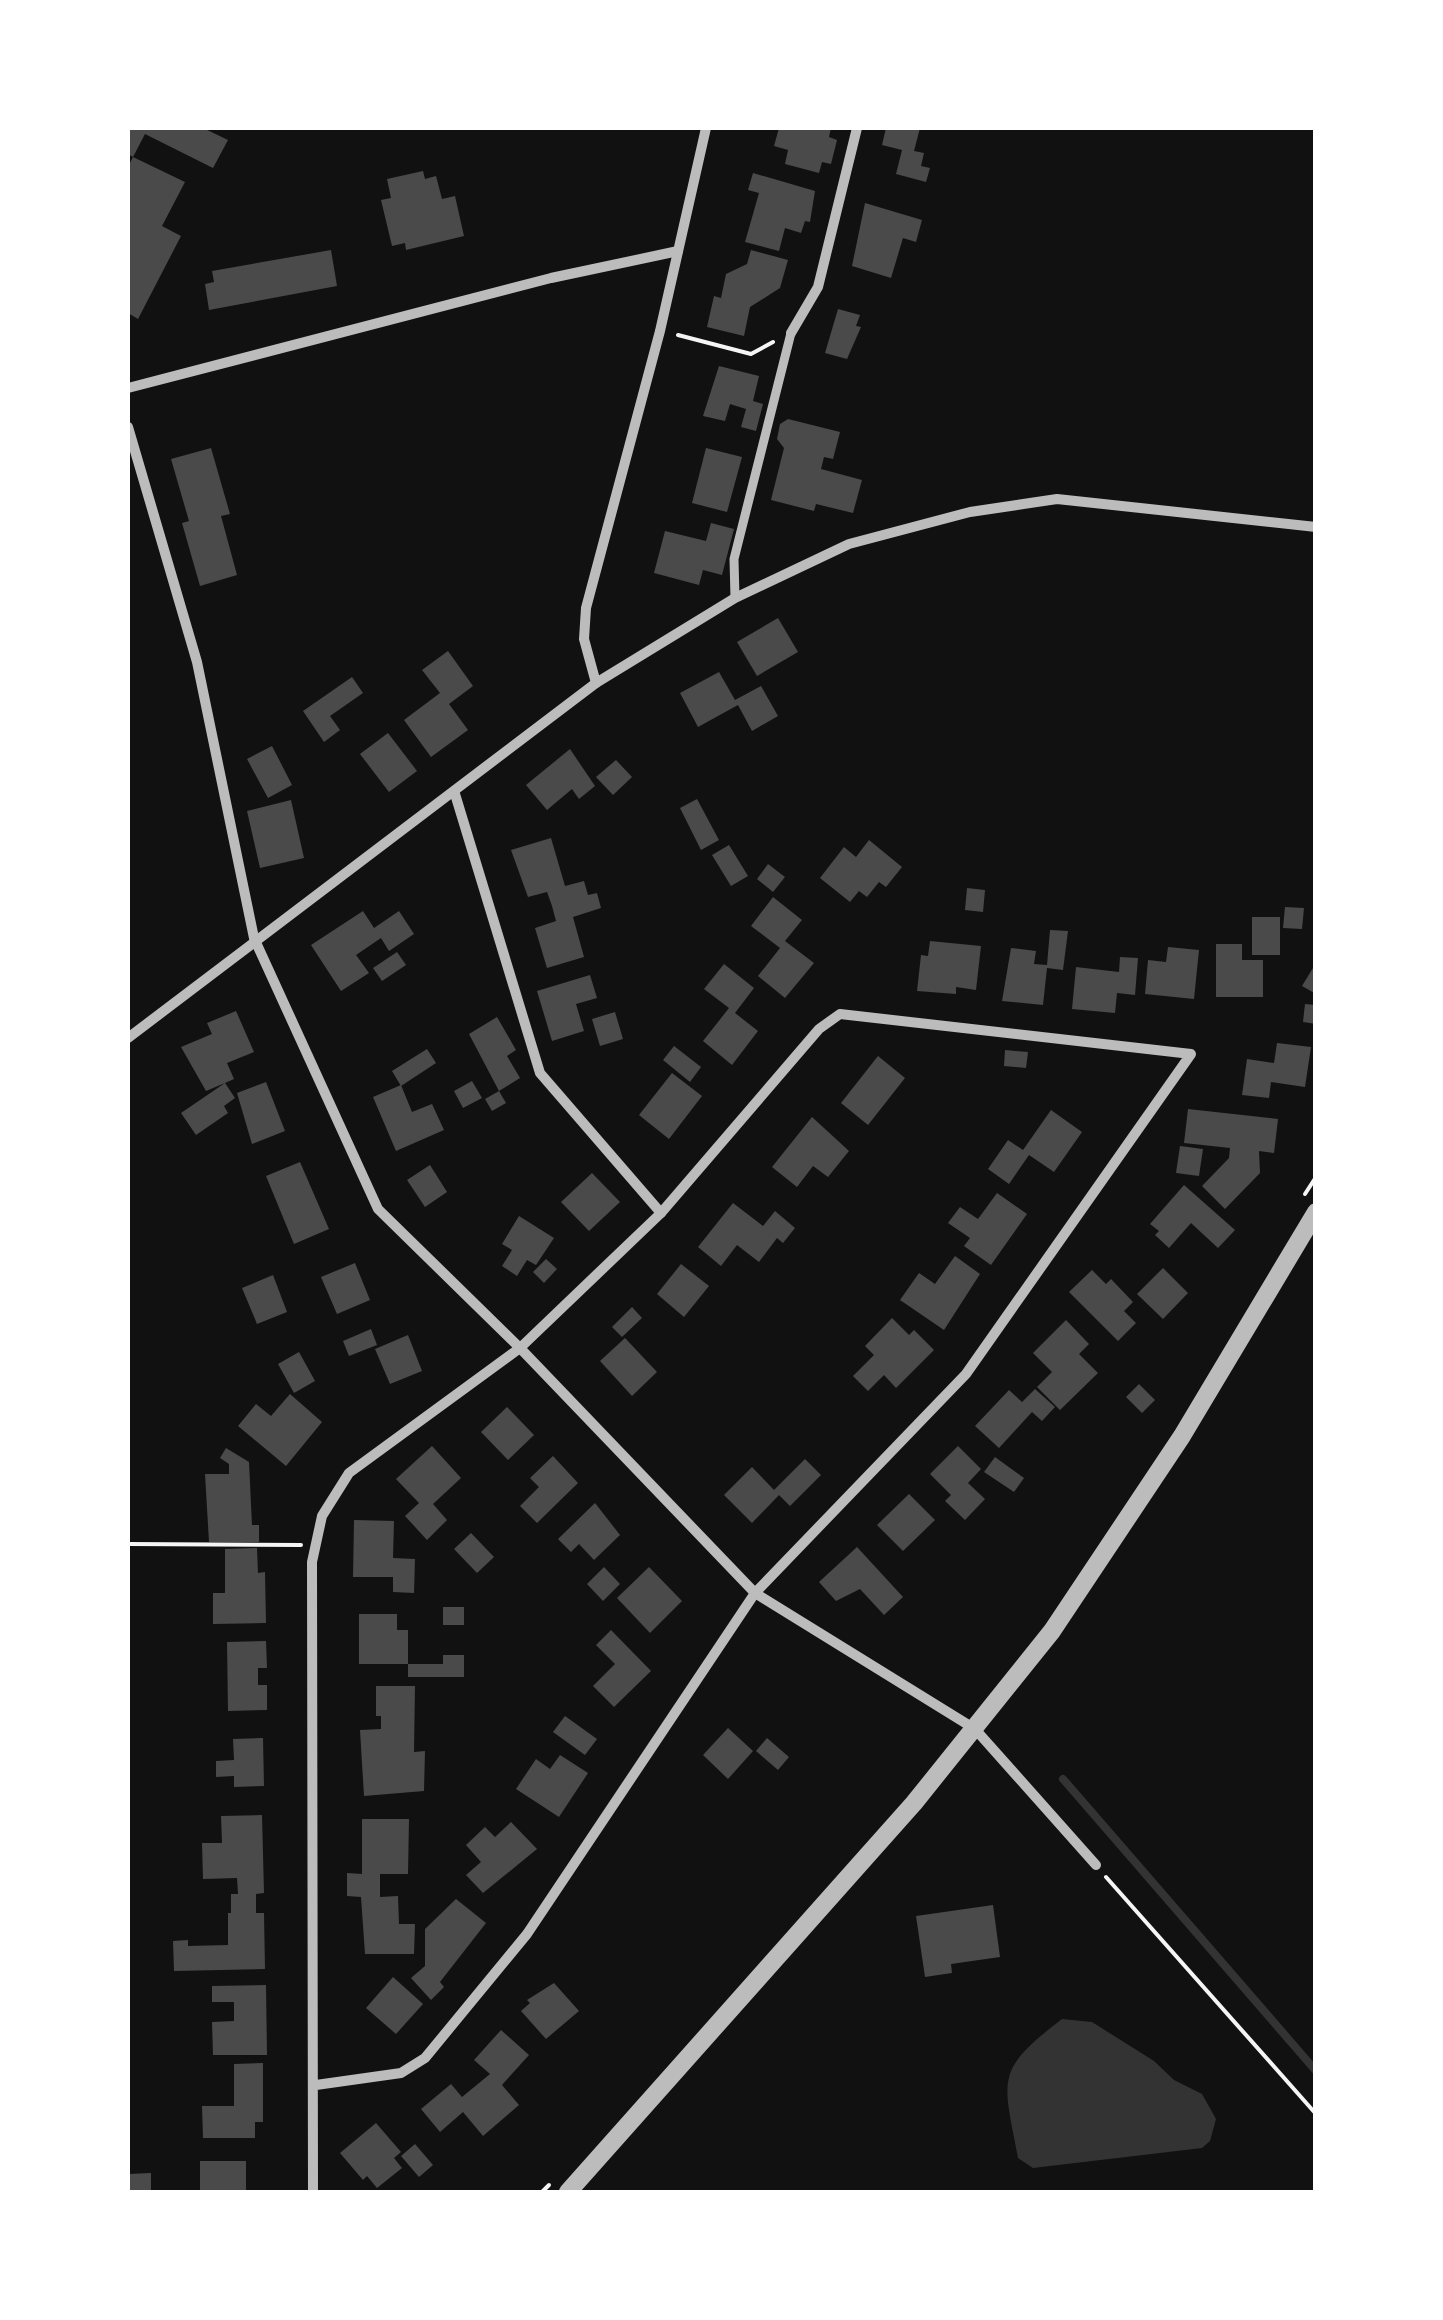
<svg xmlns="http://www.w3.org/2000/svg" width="1443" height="2320" font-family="Montserrat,sans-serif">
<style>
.water{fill:#333}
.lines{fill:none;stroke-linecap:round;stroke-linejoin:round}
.stream{stroke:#333;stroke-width:8}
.building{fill:#4a4a4a}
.path{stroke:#f5f5f5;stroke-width:4}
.pedestrian{stroke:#bcbcbc;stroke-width:9}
.minor{stroke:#bcbcbc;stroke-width:10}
.tertiary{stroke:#bcbcbc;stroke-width:18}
</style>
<rect width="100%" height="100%" fill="#111"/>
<path class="water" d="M1062,2019L1092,2022L1154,2061L1174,2080L1202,2094L1216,2119L1210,2141L1202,2148L1033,2168L1018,2158C1003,2078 994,2071 1062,2019Z"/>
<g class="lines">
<path class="stream" d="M1063,1779L1316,2071"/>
</g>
<g class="building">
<path d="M128,128H203L228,140L213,168L145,134L133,157L185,182L162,226L181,236L138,319L128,313V167L133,157L128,154Z"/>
<path d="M779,128H831L829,137L837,140L831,164L822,162L819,173L785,164L788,150L774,146Z"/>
<path d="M886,128H920L914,151L924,153L921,166L930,168L926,182L896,174L902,150L882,145Z"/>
<path d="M423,171L425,179L436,176L442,199L455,196L464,236L406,250L405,243L392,246L381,200L391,198L387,179Z"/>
<path d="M753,173L815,191L810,222L805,221L801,233L785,228L779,251L745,242L759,193L748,190Z"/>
<path d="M865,203L922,220L916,242L903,238L891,278L852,266Z"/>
<path d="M331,250L337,286L209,310L205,284L214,282L212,271Z"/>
<path d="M751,250L788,260L780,288L750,307L744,336L707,327L714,296L721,298L726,274L747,264Z"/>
<path d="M838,309L860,315L856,326L861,327L847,359L825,353Z"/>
<path d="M719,366L759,376L753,401L763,404L756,431L741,427L746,409L730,404L725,421L703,416Z"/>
<path d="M788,419L840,432L833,459L824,457L821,469L862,480L853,513L816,504L814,511L771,500L784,448L777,439L780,424Z"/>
<path d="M211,448L230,514L221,516L237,575L200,586L182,523L189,521L171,459Z"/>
<path d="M706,448L742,457L727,512L692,503Z"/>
<path d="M711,523L734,529L722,575L703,570L699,585L654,573L665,531L706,541Z"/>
<path d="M778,618L798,652L757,676L737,642Z"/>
<path d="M448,651L473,686L449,704L468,730L431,757L404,720L440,693L422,670Z"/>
<path d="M719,672L735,700L761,686L778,716L752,731L738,705L698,727L680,693Z"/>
<path d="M352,677L363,693L330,716L340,730L324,742L303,711Z"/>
<path d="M388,733L417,771L389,792L360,754Z"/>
<path d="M272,746L292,785L268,798L247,759Z"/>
<path d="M570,749L595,786L579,799L572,789L547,810L526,785Z"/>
<path d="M616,760L632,777L613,795L596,777Z"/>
<path d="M697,799L719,840L701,850L680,808Z"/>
<path d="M291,800L304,858L260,868L247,811Z"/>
<path d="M551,838L565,886L584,881L588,895L597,893L601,908L573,917L584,957L547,968L535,928L556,921L552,906L547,892L528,897L511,850Z"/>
<path d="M869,840L902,867L886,887L879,882L867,897L859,891L850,902L820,878L844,847L856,857Z"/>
<path d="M729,845L748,876L731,886L712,855Z"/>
<path d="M768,864L785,877L773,892L757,879Z"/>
<path d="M967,888L985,890L983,912L965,910Z"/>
<path d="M773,897L802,920L785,941L814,963L785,998L758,976L780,948L751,926Z"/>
<path d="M1285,907L1304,908L1302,929L1283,928Z"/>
<path d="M363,911L374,928L399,911L414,934L389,951L381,938L356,955L369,973L341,991L311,945Z"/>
<rect x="1252" y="917" width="28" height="38"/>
<path d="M1050,930L1068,931L1063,970L1047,968L1043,1005L1002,1001L1011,948L1036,951L1034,964L1047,965Z"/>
<path d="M930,941L981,946L976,990L956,987V994L917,991L921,955L928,956Z"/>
<path d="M1216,944H1242V960H1263V997H1216Z"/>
<path d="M1168,947L1199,950L1194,999L1145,994L1148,960L1166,962Z"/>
<path d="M397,952L406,965L382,981L373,968Z"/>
<path d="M1120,957L1138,958L1135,995L1117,993L1115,1013L1072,1009L1076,967L1119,972Z"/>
<path d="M1316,963V994L1302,986Z"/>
<path d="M724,964L754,988L735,1013L758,1031L732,1065L703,1041L729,1008L704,989Z"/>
<path d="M590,975L597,998L576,1004L584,1031L552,1041L537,991Z"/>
<path d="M1305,1004L1316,1005V1024L1303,1022Z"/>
<path d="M236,1011L254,1052L227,1063L234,1079L225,1083L235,1098L224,1106L228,1113L196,1135L181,1113L225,1083L206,1091L181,1047L212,1034L207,1023Z"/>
<path d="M615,1012L623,1039L600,1046L592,1019Z"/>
<path d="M497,1017L516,1050L507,1056L520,1078L499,1091L506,1103L492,1111L485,1099L499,1091L469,1034Z"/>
<path d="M1277,1043L1311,1047L1305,1087L1271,1082L1269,1098L1242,1095L1247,1059L1274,1063Z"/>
<path d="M674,1046L701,1067L690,1082L663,1060Z"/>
<path d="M427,1049L436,1063L401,1086L392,1071Z"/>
<path d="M1005,1050L1028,1052L1026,1068L1004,1066Z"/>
<path d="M878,1056L905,1078L868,1125L841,1103Z"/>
<path d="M672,1073L702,1096L669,1139L639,1115Z"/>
<path d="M472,1081L482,1098L463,1108L454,1091Z"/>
<path d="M266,1082L285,1131L252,1144L237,1093Z"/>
<path d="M401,1085L412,1112L432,1104L444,1130L396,1151L373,1097Z"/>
<path d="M1188,1109L1278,1119L1274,1153L1259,1151L1260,1173L1225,1209L1202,1186L1229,1158L1230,1148L1184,1143Z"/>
<path d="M1051,1110L1082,1132L1054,1172L1029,1155L1009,1184L988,1169L1008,1140L1023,1150Z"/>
<path d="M812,1117L849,1151L828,1177L813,1166L797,1187L772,1167Z"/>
<path d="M1180,1146L1203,1149L1199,1176L1176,1173Z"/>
<path d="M300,1162L329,1229L294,1244L266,1176Z"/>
<path d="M430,1165L447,1192L425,1207L407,1180Z"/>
<path d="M592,1173L620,1202L589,1231L561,1202Z"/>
<path d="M1184,1185L1235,1230L1218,1248L1191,1223L1169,1248L1155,1235L1159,1231L1150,1224Z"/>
<path d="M997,1193L1027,1214L991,1265L964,1246L970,1238L948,1223L960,1207L978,1219Z"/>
<path d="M733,1203L763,1226L775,1211L795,1228L783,1243L777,1238L759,1262L737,1245L721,1266L698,1247Z"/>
<path d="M519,1216L554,1238L536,1265L527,1260L517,1276L502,1266L512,1250L502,1244Z"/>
<path d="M955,1256L980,1274L944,1330L900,1300L919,1273L935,1284Z"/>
<path d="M546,1259L557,1269L544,1283L533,1272Z"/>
<path d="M355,1263L370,1300L337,1314L321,1277Z"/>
<path d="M681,1264L709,1286L684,1317L657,1294Z"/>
<path d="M1163,1268L1188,1293L1163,1319L1137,1294Z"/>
<path d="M1092,1270L1106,1284L1111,1279L1133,1302L1124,1311L1136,1323L1118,1341L1069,1292Z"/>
<path d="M273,1275L287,1312L257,1324L242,1288Z"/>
<path d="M632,1307L642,1318L622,1337L612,1327Z"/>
<path d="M892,1318L909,1335L914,1330L934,1350L896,1388L884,1375L868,1391L853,1376L874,1355L865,1346Z"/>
<path d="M1066,1320L1089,1344L1079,1354L1098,1373L1060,1410L1037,1387L1052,1372L1033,1353Z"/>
<path d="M371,1329L377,1345L349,1356L343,1341Z"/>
<path d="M408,1335L422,1371L390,1384L375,1349Z"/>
<path d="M625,1338L657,1372L632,1396L600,1361Z"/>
<path d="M299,1352L315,1381L294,1393L278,1364Z"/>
<path d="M1139,1384L1155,1400L1142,1413L1126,1397Z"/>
<path d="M1035,1389L1055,1407L1042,1421L1032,1412L999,1448L975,1426L1009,1390L1022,1402Z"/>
<path d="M290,1394L322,1422L286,1466L238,1426L256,1404L271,1416Z"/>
<path d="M507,1407L534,1435L508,1460L481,1432Z"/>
<path d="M432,1446L461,1478L433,1504L447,1520L427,1540L405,1516L419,1503L396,1479Z"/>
<path d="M958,1446L981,1469L968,1483L985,1499L965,1520L945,1501L951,1495L930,1474Z"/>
<path d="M226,1448L249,1462L252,1525H259V1542H209L205,1474H229V1464L220,1458Z"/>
<path d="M553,1456L578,1483L537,1523L520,1506L539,1487L530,1478Z"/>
<path d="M995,1457L1024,1478L1014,1492L984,1472Z"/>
<path d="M805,1459L821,1475L790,1506L779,1495L752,1523L724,1495L752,1467L774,1490Z"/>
<path d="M909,1494L935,1520L903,1551L877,1525Z"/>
<path d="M595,1503L620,1535L594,1560L579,1544L571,1552L558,1539Z"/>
<path d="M354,1520L394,1521L393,1558L415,1559L414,1593L393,1592V1577H353Z"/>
<path d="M471,1533L494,1557L477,1573L454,1549Z"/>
<path d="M857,1547L903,1597L884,1615L860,1589L836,1601L819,1582Z"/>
<path d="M257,1548L258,1573L265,1572L266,1623L213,1624V1593H225V1549Z"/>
<path d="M604,1567L620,1584L603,1601L587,1584Z"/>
<path d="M649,1567L682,1601L650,1633L617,1598Z"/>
<rect x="443" y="1607" width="21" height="18"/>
<path d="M359,1614H397V1630H408V1664H443V1655H464V1677H408V1664H359Z"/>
<path d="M611,1630L651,1671L614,1707L593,1686L615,1664L596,1645Z"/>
<path d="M266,1641L267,1668H258V1685H267V1710L228,1711L227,1642Z"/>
<path d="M376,1686H415L414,1752L425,1751L424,1791L364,1796L360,1730L381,1729V1716H376Z"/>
<path d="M565,1716L597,1739L585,1755L553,1732Z"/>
<path d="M728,1728L753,1751L728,1779L703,1755Z"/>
<path d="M263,1738L264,1786L234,1787V1776L216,1777V1761L234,1760L233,1739Z"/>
<path d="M767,1738L789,1757L778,1770L756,1751Z"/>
<path d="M560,1755L588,1773L559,1817L516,1789L536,1759L550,1769Z"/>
<path d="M262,1815L264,1893L256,1894V1913H264L265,1969L174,1971L173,1941L188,1940V1946L228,1945V1913H231V1894H238L237,1878L203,1879L202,1843H222L221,1816Z"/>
<path d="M362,1819H409L408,1874H380V1897L398,1896L399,1924H415L414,1954H365L361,1897L347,1896V1873L362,1874Z"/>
<path d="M511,1822L537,1849L483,1893L466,1875L481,1862L466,1845L485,1827L495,1837Z"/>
<path d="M456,1899L486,1923L440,1982L444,1987L431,2000L411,1978L425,1966V1929Z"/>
<path d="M993,1905L1000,1957L951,1964L952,1973L925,1977L916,1916Z"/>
<path d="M393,1977L423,2004L396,2034L366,2008Z"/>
<path d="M554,1983L579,2011L546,2039L521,2011L530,2003L527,2000Z"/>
<path d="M266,1985L267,2055H213L212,2022L234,2021V2002H212V1986Z"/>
<path d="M501,2030L529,2055L502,2085L519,2105L483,2136L463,2112L440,2132L421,2109L451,2084L462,2097L490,2074L474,2060Z"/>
<path d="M263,2063V2122H255V2138H203L202,2106H234V2064Z"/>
<path d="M376,2123L401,2152L394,2158L402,2168L377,2188L367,2176L363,2180L340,2153Z"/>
<path d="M415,2144L433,2165L419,2177L401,2156Z"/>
<rect x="200" y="2161" width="46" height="31"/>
<path d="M151,2173V2192H128V2174Z"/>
</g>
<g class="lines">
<g class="path">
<path d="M678,335L751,354L773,342"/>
<path d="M1305,1194L1316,1177"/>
<path d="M128,1544L301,1545"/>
<path d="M1106,1877L1316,2114"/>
<path d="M542,2192L549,2185"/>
</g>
<path class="pedestrian" d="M735,598L734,559L791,333"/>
<g class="minor">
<path d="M791,333L818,287L857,128"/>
<path d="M128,388L551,278L678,251"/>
<path d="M128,427L197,662L254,938L378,1209L520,1348L755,1593L975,1729L1096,1865"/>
<path d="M596,683L584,639L586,608L660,331L706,128"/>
<path d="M455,794L540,1073L661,1213"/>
<path d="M128,1038L596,683L735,598L849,544L970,512L1057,499L1316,527"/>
<path d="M313,2192L312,1562L322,1516L349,1473L520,1348L661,1213L819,1029L840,1014L1191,1054L966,1374L755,1593L527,1934L425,2058L401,2073L316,2085"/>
</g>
<path class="tertiary" d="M568,2192L914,1803L1052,1631L1182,1436L1316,1212"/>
</g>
<rect width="1443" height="2320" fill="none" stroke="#ffffff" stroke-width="260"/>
</svg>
